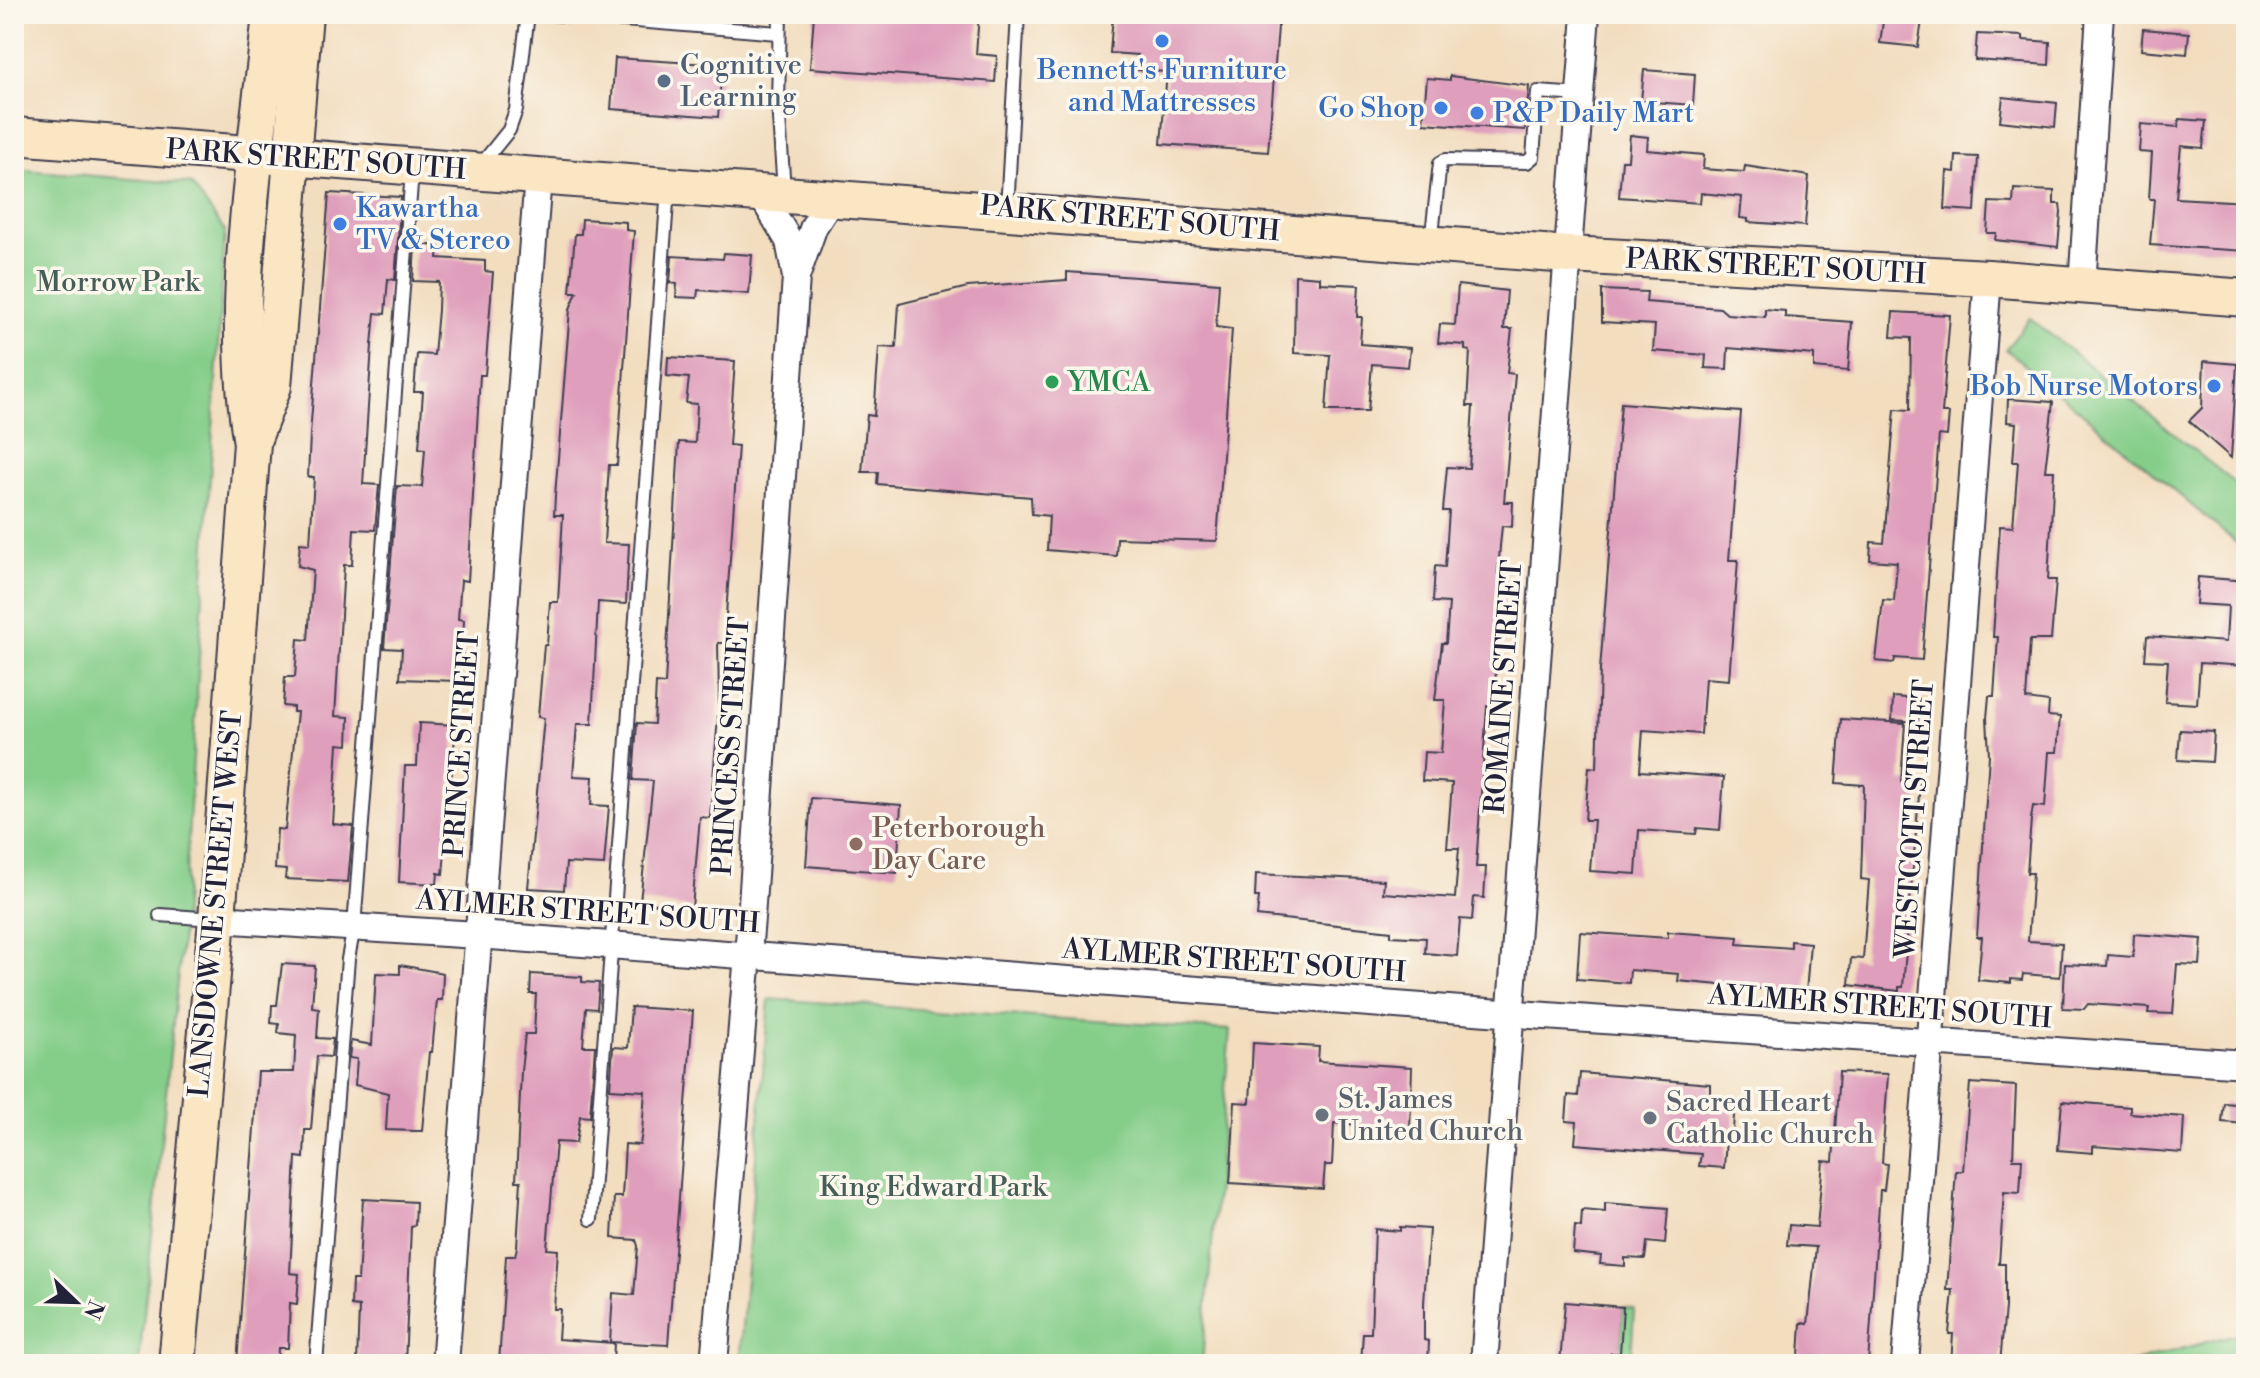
<svg xmlns="http://www.w3.org/2000/svg" width="2260" height="1378" font-family="'Libre Bodoni',serif">
<style>
.green{fill:#85ce8a;stroke:#547862;stroke-width:2}
.building{fill:#df9ebb}
.lines{fill:none;stroke-linecap:round;stroke-linejoin:round}
.service-casing{stroke:#413e4f;stroke-width:16}
.minor-casing{stroke:#413e4f;stroke-width:30}
.secondary-casing{stroke:#413e4f;stroke-width:40}
.service{stroke:#fff;stroke-width:12}
.minor{stroke:#fff;stroke-width:26}
.secondary{stroke:#fbe6c4;stroke-width:36}
.shop-dot{fill:#3f7fe0;stroke:#fbf7ec;stroke-width:3}
.service-dot{fill:#5c6f8a;stroke:#fbf7ec;stroke-width:3}
.leisure-dot{fill:#2e9e5b;stroke:#fbf7ec;stroke-width:3}
.education-dot{fill:#8d6e63;stroke:#fbf7ec;stroke-width:3}
.worship-dot{fill:#6b7280;stroke:#fbf7ec;stroke-width:3}
.labels{text-anchor:middle;dominant-baseline:central;stroke-width:7;stroke-linejoin:round;paint-order:stroke}
.service-label{font-size:28px;fill:#4e5e75;stroke:#fbf7ec;text-anchor:start}
.shop-label{font-size:28px;fill:#366cbe;stroke:#fbf7ec;text-anchor:end}
.street-label{font-size:28px;fill:#22223b;stroke:#fbf7ec}
.park-label{font-size:28px;fill:#455e57;stroke:#fbf7ec}
.leisure-label{font-size:28px;fill:#27864d;stroke:#fbf7ec;text-anchor:start}
.education-label{font-size:28px;fill:#785e54;stroke:#fbf7ec;text-anchor:start}
.worship-label{font-size:28px;fill:#5b616d;stroke:#fbf7ec;text-anchor:start}
</style>
<rect width="100%" height="100%" fill="#fbf7ec"/>
<filter id="ink" filterUnits="userSpaceOnUse"><feTurbulence type="fractalNoise" baseFrequency=".0125" numOctaves="2"/><feDisplacementMap in="SourceGraphic" scale="16" xChannelSelector="R" yChannelSelector="G"/><feConvolveMatrix kernelMatrix="1 2 1 2 8 2 1 2 1" color-interpolation-filters="sRGB"/></filter>
<filter id="wash" filterUnits="userSpaceOnUse"><feTurbulence type="fractalNoise" baseFrequency=".006" numOctaves="4" result="noise"/><feDisplacementMap in="SourceGraphic" scale="32" xChannelSelector="R" yChannelSelector="G"/><feGaussianBlur stdDeviation="1.8" result="paint"/><feColorMatrix in="noise" values="0 0 0 0 0 0 0 0 0 0 0 0 0 0 0 0 0 1.4 0 .05"/><feComposite in="paint" operator="in"/></filter>
<g filter="url(#wash)">
<rect width="100%" height="100%" fill="#f2ddbf"/>
<g class="green">
<path d="M14,169L191,184L225,231L183,923L139,1364H14Z"/>
<path d="M2030,318L2246,492V551L2006,349Z"/>
<path d="M769,999L1230,1030L1202,1364H739Z"/>
<path d="M1623,1307L1634,1309L1631,1364H1610L1611,1353H1620Z"/>
<path d="M2246,1331V1364H2126Z"/>
</g>
<g id="blocks">
<g class="building">
<path d="M814,14H979L976,54L997,56L995,82L810,68Z"/>
<path d="M1113,14H1279L1268,152L1161,144L1167,72L1137,70L1138,55L1110,53Z"/>
<path d="M1884,14H1923L1918,47L1880,43Z"/>
<path d="M2143,29L2189,33L2187,54L2141,50Z"/>
<path d="M1977,34L2023,36V40L2050,42L2049,65L1975,60Z"/>
<path d="M615,58L722,65L718,117L611,109Z"/>
<path d="M1644,70L1695,74L1693,105L1641,101Z"/>
<path d="M1450,76L1529,86L1525,130L1423,123L1427,78L1450,80Z"/>
<path d="M2003,97L2057,103L2055,127L2000,121Z"/>
<path d="M2179,119L2206,121L2203,148L2181,146L2176,198L2246,202V251L2150,245L2154,199H2149L2152,153L2139,152L2141,124L2178,127Z"/>
<path d="M1630,135L1648,137L1647,150L1704,155L1703,169L1744,172L1745,166L1809,176L1805,226L1748,222V219L1740,218L1742,197L1701,193L1700,203L1619,197L1622,160H1628Z"/>
<path d="M1956,156L1978,157L1975,211L1945,209L1947,171L1955,172Z"/>
<path d="M2014,189L2054,191V204H2060L2061,212L2058,247L1995,240L1996,233H1987L1989,202L2013,203Z"/>
<path d="M329,193L401,197L395,280L388,279L385,314L375,313L372,345L363,484L379,485L375,530L354,529L352,565H344L335,716L349,717L348,745L338,744L333,824L353,826L348,882L285,879L286,870L275,869L277,829L285,830L297,712H293V707L283,706L285,677H295L298,639L308,640L313,570L298,566L300,543L310,544L314,477H308L310,435Z"/>
<path d="M582,219L626,222V230L634,231L617,465H609L604,543L629,544L626,604L598,602L592,724H577L573,776L593,777L591,805L609,806L604,865L566,863L564,890L528,888L544,718L538,717L544,645H547L550,602H558L563,515H554L555,496L570,309L577,292H570L575,234H581Z"/>
<path d="M415,244L439,246L438,258L485,261V271L493,272L485,375H480L468,581L461,580L458,619L464,620L461,678L457,681L400,679L402,649L384,648L397,486L422,487L425,449L419,448L423,392H414L417,354L434,355L438,310L439,282L413,281Z"/>
<path d="M724,253L752,255L749,294L698,290L697,298L676,297L677,284L670,283L672,256L723,259Z"/>
<path d="M1067,272L1219,283L1216,327L1232,329L1217,541L1117,538L1116,556L1047,550L1049,516L1032,514L1031,497L877,484L878,472H862L867,415L874,416L879,347L896,348L899,304L968,287L1067,280Z"/>
<path d="M1295,275L1320,277V283L1359,285L1357,317H1362L1360,344L1410,348L1408,367L1372,364L1368,411H1326L1330,355L1294,353Z"/>
<path d="M1458,285L1507,291L1504,329H1512L1507,373L1515,374L1504,502H1513L1512,527L1502,526L1500,546L1498,574L1506,575L1505,595L1501,633H1498L1494,706H1487L1476,867H1486L1484,898L1474,897L1472,920L1460,919L1457,956L1425,953L1426,938L1391,936V931L1257,916L1259,897H1255L1256,874L1384,880L1383,893L1455,898L1459,848H1447L1452,783L1422,781L1424,752L1441,753L1445,700H1435L1442,643H1446L1449,603L1433,602L1435,566L1445,567L1449,511H1443L1447,467L1469,468L1473,406H1467L1470,351L1465,350V345L1438,343L1440,324L1455,325Z"/>
<path d="M1602,290L1647,292L1646,302L1720,308L1727,314L1765,317V309L1785,311V317L1852,322L1848,371L1814,368V355L1728,348L1727,369L1705,368L1706,355L1653,351L1655,325L1602,322Z"/>
<path d="M1893,312L1950,315L1942,413H1949L1947,436L1939,435L1922,660L1895,658L1894,663L1876,661L1883,600L1894,601L1897,562L1870,560L1871,542L1884,543L1895,409L1910,410L1911,338L1891,337Z"/>
<path d="M668,357L735,361L729,445L738,446L724,643H718L719,703L710,818L700,817L692,908L640,902L653,781L633,780L637,723L654,724L656,683L665,684L679,442L695,443L697,404L686,403L689,378L667,376Z"/>
<path d="M2204,361L2237,364L2231,458L2189,421L2202,408Z"/>
<path d="M2008,399L2053,402L2045,471H2054L2048,580H2056L2051,640H2030L2026,699L2049,702L2048,716L2060,717L2057,752H2049L2045,807L2033,806L2031,819L2027,873H2033L2028,941L2062,943L2060,977L2023,974L2022,980L2011,979V983L1978,980L1982,937H1977L1989,755L1987,718L1989,696H1994L1998,637H1993L2000,526L2013,527L2018,462H2013L2016,423L2007,422Z"/>
<path d="M1621,403L1741,412L1729,560H1738L1729,680L1705,678L1701,734L1643,730L1640,771L1724,777L1720,830L1697,828L1696,834L1639,830L1636,874L1590,871L1594,820H1585L1589,767L1597,768L1600,670Z"/>
<path d="M2198,577L2246,581V666L2200,663L2197,704L2165,702L2168,661L2145,660L2147,636L2226,642L2228,606L2196,604Z"/>
<path d="M1893,697L1919,699L1918,722L1892,720Z"/>
<path d="M1841,719L1905,723L1901,782L1920,783L1903,987H1899V991L1849,985L1851,958L1863,959L1869,880L1861,879L1864,785L1836,783Z"/>
<path d="M419,723L456,725L443,874L438,873L437,884L399,882L405,766H417Z"/>
<path d="M2180,730L2214,732L2212,762L2178,760Z"/>
<path d="M811,798L901,805L897,873L806,866Z"/>
<path d="M1580,932L1668,938V932L1698,934L1738,937L1737,944L1791,948V941L1810,943L1806,993L1678,981L1679,974L1630,970L1629,983L1577,979Z"/>
<path d="M2134,934L2202,939L2200,965L2177,964L2173,1014L2148,1013L2149,1008L2088,1004L2084,1009L2063,1008L2065,964L2107,966L2108,955L2133,957Z"/>
<path d="M282,964L315,966L312,1007L319,1008L317,1038L333,1039L331,1057L317,1056L311,1130H305L304,1158L296,1157L290,1273L299,1274L297,1304L290,1303L288,1348H278L277,1364H237L258,1072H294L296,1035L278,1033L279,1024L271,1023L272,1005H277Z"/>
<path d="M400,965L443,973L442,1000H437L432,1052H429L422,1131H416L386,1130L388,1093L355,1085L357,1059L349,1058L351,1041L372,1045L376,973L400,974Z"/>
<path d="M531,974L582,977V982L599,983L597,1009L586,1008L583,1046H595L590,1117L580,1116L576,1143L556,1142L547,1249L558,1250L554,1309H560L558,1339L614,1343L613,1364H499L506,1256H515L517,1247L521,1181H516L521,1071L525,1034H534L536,994H530Z"/>
<path d="M631,1007L693,1011L668,1345L610,1342L613,1293L634,1295L638,1246L636,1240L612,1238L614,1197H622L625,1144L640,1145L642,1132L645,1091L610,1089L613,1047L628,1048Z"/>
<path d="M1253,1043L1319,1047L1318,1061L1412,1067L1410,1129L1334,1123L1332,1165H1325L1323,1189L1230,1183L1235,1102L1250,1103Z"/>
<path d="M1839,1072L1888,1074L1882,1163L1887,1164L1884,1190H1880L1868,1364L1814,1362L1815,1357L1799,1356L1801,1323L1808,1324L1816,1247L1787,1245L1789,1225L1817,1227L1823,1161L1833,1162Z"/>
<path d="M1580,1073L1710,1084V1098L1728,1106L1734,1116L1733,1130L1726,1139L1724,1168L1699,1166L1701,1154L1575,1144L1577,1122L1566,1121L1568,1095L1578,1096Z"/>
<path d="M1970,1083L2016,1086L2013,1159H2022L2020,1193L2004,1192L1999,1264H2005V1307L2000,1364H1951L1953,1334H1949L1953,1290H1947L1956,1171H1963Z"/>
<path d="M2062,1101L2130,1107V1113L2184,1117L2182,1153L2093,1146V1153L2058,1150Z"/>
<path d="M2224,1103L2246,1105V1124L2222,1122Z"/>
<path d="M363,1199L416,1202L415,1225L411,1227L405,1364H357L359,1307L351,1306L352,1280H358Z"/>
<path d="M1605,1203L1668,1208L1665,1244L1647,1242L1645,1259L1625,1258V1266L1600,1264L1601,1256L1573,1253L1575,1226L1581,1227L1582,1210L1605,1212Z"/>
<path d="M1400,1227L1429,1229L1424,1303V1340L1429,1341L1428,1364L1361,1363L1363,1333H1371L1375,1229L1400,1231Z"/>
<path d="M1565,1302L1623,1307L1620,1354L1611,1353L1610,1364H1560Z"/>
</g>
</g>
</g>
<g filter="url(#ink)">
<use href="#blocks" fill-opacity="0" stroke="#413e4f" stroke-width="2"/>
<g class="lines">
<defs>
<g id="service">
<path d="M553,14L778,33"/>
<path d="M780,14L778,103L784,191"/>
<path d="M480,166L509,130L516,110L528,14"/>
<path d="M1007,210L1018,14"/>
<path d="M1431,243L1440,163L1445,160L1527,162L1533,157L1538,92L1580,95"/>
<path d="M160,915L213,919"/>
<path d="M591,1219L668,189"/>
<path d="M316,1364L348,959L354,927L412,171"/>
</g>
<g id="minor">
<path d="M796,277L814,226L832,198"/>
<path d="M2082,286L2100,14"/>
<path d="M217,919L478,935L1488,1012L2246,1064"/>
<path d="M445,1364L538,177"/>
<path d="M714,1364L751,918L796,277L789,241L759,191"/>
<path d="M1484,1364L1586,14"/>
<path d="M1905,1364L1988,278"/>
</g>
<g id="secondary">
<path d="M14,136L1569,255L1988,278L2246,298"/>
<path d="M252,441L273,386L304,14"/>
<path d="M177,1364L217,919L252,443C228,304 257,154 271,14"/>
</g>
</defs>
<use href="#service" class="service-casing"/>
<use href="#minor" class="minor-casing"/>
<use href="#secondary" class="secondary-casing"/>
<use href="#service" class="service"/>
<use href="#minor" class="minor"/>
<use href="#secondary" class="secondary"/>
</g>
</g>
<g class="shop-dot">
<circle cx="1162" cy="41" r="8"/>
<circle cx="1441" cy="108" r="8"/>
<circle cx="1477" cy="113" r="8"/>
<circle cx="340" cy="224" r="8"/>
<circle cx="2214" cy="386" r="8"/>
</g>
<circle class="service-dot" cx="664" cy="81" r="8"/>
<circle class="leisure-dot" cx="1052" cy="382" r="8"/>
<circle class="education-dot" cx="856" cy="844" r="8"/>
<g class="worship-dot">
<circle cx="1322" cy="1115" r="8"/>
<circle cx="1650" cy="1118" r="8"/>
</g>
<g class="labels">
<g class="service-label">
<text x="680" y="65">Cognitive<tspan x="680" dy="32">Learning</tspan></text>
</g>
<g class="shop-label">
<text x="1162" y="70" text-anchor="middle">Bennett's Furniture<tspan x="1162" dy="32">and Mattresses</tspan></text>
<text x="1425" y="108">Go Shop</text>
<text x="1493" y="113" text-anchor="start">P&amp;P Daily Mart</text>
<text x="356" y="208" text-anchor="start">Kawartha<tspan x="356" dy="32">TV &amp; Stereo</tspan></text>
<text x="2198" y="386">Bob Nurse Motors</text>
</g>
<g class="street-label">
<text transform="translate(316 160) rotate(4)">PARK STREET SOUTH</text>
<text transform="translate(1130 219) rotate(5)">PARK STREET SOUTH</text>
<text transform="translate(1776 267) rotate(3)">PARK STREET SOUTH</text>
<text transform="translate(1504 687) rotate(-86)">ROMAINE STREET</text>
<text transform="translate(462 744) rotate(-86)">PRINCE STREET</text>
<text transform="translate(731 746) rotate(-86)">PRINCESS STREET</text>
<text transform="translate(1915 819) rotate(-86)">WESTCOTT STREET</text>
<text transform="translate(216 904) rotate(-85)">LANSDOWNE STREET WEST</text>
<text transform="translate(588 912) rotate(4)">AYLMER STREET SOUTH</text>
<text transform="translate(1234 961) rotate(4)">AYLMER STREET SOUTH</text>
<text transform="translate(1880 1007) rotate(4)">AYLMER STREET SOUTH</text>
</g>
<g class="park-label">
<text x="118" y="282">Morrow Park</text>
<text x="933" y="1187">King Edward Park</text>
</g>
<g class="leisure-label">
<text x="1068" y="382">YMCA</text>
</g>
<g class="education-label">
<text x="872" y="828">Peterborough<tspan x="872" dy="32">Day Care</tspan></text>
</g>
<g class="worship-label">
<text x="1338" y="1099">St. James<tspan x="1338" dy="32">United Church</tspan></text>
<text x="1666" y="1102">Sacred Heart<tspan x="1666" dy="32">Catholic Church</tspan></text>
</g>
</g>
<rect width="2260" height="1378" fill="none" stroke="#fbf7ec" stroke-width="48"/>
<g transform="translate(76 1302) rotate(113)" stroke="#fbf7ec" stroke-width="6" paint-order="stroke">
<path d="M0-6L14 30L0 20L-14 30Z" fill="#22223b"/>
<text y="-12" font-size="22" font-weight="bold" text-anchor="middle" fill="#22223b">N</text>
</g>
</svg>
